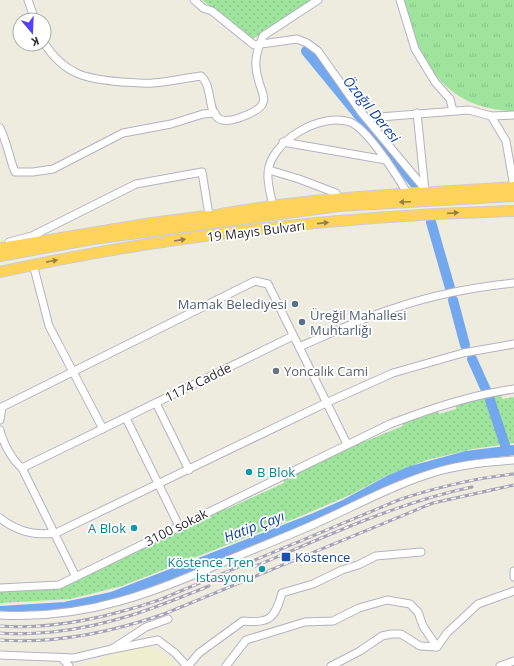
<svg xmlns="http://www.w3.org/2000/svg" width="514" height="666" font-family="'Open Sans',sans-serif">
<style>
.education{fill:#efeecf}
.grass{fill:url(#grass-tufts)}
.park{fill:url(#park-dots)}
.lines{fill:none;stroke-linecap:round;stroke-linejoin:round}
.river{stroke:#73a8ef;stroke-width:10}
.minor-casing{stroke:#b4b2c0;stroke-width:9}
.highway-casing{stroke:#ccc;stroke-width:12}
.minor{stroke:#fff;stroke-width:7}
.highway{stroke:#fed35a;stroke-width:10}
.rail-casing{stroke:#a5a1b6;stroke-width:3}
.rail{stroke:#fff;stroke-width:1.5;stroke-dasharray:4.5;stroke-linecap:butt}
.oneway{fill:#958043}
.service-dot{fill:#5c6f8a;stroke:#fff;stroke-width:1.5}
.worship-dot{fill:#6b7280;stroke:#fff;stroke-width:1.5}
.culture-dot{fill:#0f9aa8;stroke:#fff;stroke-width:1.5}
.transit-dot{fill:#1a4fb4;stroke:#fff;stroke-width:1.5}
.labels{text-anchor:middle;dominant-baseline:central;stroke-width:3.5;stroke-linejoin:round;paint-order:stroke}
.street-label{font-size:13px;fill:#2c2c2c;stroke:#fff}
.service-label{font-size:13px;fill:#4e5e75;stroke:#fff;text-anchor:end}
.worship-label{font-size:13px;fill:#5b616d;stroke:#fff;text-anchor:start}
.culture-label{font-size:13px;fill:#0d838f;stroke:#fff;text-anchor:end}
.transit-label{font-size:13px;fill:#164399;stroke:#fff;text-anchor:start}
.water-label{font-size:14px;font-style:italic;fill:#0e419f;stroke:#fff}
</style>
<defs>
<pattern id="grass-tufts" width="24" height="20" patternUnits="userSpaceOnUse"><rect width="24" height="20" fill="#9ee49c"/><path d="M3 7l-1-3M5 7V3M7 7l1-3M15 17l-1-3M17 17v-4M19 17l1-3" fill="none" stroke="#88c487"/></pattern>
<pattern id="park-dots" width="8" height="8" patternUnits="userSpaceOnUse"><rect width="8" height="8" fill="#9ee49c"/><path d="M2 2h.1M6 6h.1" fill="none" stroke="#88c487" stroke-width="1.8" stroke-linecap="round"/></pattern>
</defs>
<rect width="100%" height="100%" fill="#eeecdf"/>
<path class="education" d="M155,647L175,662L174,666H82L123,650Z"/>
<path class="grass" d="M403,0H514V112C502,110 489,109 478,105C450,96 428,71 417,44C411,30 409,14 403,0Z"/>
<g class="park">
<path d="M202,0H315L283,22L252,39Z"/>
<path d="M501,394L502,399L514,397V443L473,449L427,460L388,475L352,494L301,516L122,586L70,599L0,603V590L50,588L225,506L227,509L284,483V479L365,438L366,441L403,426L402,422L437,410L439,414L456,409V405Z"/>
</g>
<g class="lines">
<g class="river">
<path d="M306,51L415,184"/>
<path d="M431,222L450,288"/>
<path d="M453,300L465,345"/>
<path d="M472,359L486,390"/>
<path d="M490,400L507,451"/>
<path d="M0,611L65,607L112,597L312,519L346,504L392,479L411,471L466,456L514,450"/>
</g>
<defs>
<g id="minor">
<path d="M28,0L35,20"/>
<path d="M194,0L203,8L212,11L254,45L297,39L307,43L318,51L361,112L425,189"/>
<path d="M400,0L415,49L435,82L450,99L453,111"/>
<path d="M44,43C65,75 86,79 122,82C132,82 143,84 153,83C169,82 185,78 201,76C213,87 207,109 218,118C223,122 233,120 239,118C281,103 257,95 256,66C255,56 259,45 263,36L318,0"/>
<path d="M417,113L425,191"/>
<path d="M491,116L514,115"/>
<path d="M367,118L469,110L491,116L506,141L514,187"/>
<path d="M0,128C7,142 9,157 15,172H33L53,169L123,133L171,124L203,114L215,113"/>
<path d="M283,142L386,160"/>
<path d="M269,170L299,179L336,193"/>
<path d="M273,206C271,195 267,184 268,173C270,141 321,112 350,122C367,128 398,177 407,193"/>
<path d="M9,242L32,236L136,184L202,172L209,215"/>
<path d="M33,264L49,326L103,429"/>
<path d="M299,347C332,333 364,317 398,307C436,294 475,287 514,283"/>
<path d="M156,403L189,470"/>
<path d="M0,408L255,281L268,284L347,444"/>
<path d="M126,418L179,526"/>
<path d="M0,420L2,407"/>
<path d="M0,430C3,443 12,460 22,468L76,577"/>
<path d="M22,468L293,336"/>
<path d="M0,518C16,531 35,536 56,533L328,402L393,373L463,353L514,344"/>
<path d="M514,571V577"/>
<path d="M0,588L59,585L390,424C430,409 471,395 514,389"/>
<path d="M0,615C87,620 155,592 233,558C261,546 291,535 319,522C359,504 397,483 439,471C463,464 489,462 514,460"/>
<path d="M113,649L158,640L175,653L187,666"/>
<path d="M0,655L74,658L112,649L146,627L168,619"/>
<path d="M62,658L69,666"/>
<path d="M188,666L199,653L243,621C270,624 275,618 282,593L313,584L342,570L358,565L376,556L421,552"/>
<path d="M226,666L246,640L305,622L333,621L359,608L387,600L410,604L418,612L423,626L437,647"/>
<path d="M331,666L360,651L382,636L391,634H401L420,646L437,647L447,633L478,604L514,591"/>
<path d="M500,666L514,661"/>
</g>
<g id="highway">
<path d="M200,219C223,212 248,210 272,206C352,195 433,193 514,187"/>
<path d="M0,248L152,223L206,216"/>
<path d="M0,256L93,239L339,206L514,196"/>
<path d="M0,272C168,235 342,216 514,211"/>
</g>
</defs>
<use href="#minor" class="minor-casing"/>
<use href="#highway" class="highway-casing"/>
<use href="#minor" class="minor"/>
<use href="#highway" class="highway"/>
<defs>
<g id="rail">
<path d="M253,567C325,537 396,503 472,487"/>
<path d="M0,626C54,630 109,617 159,600L401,499C438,487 475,478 514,474"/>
<path d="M0,633C17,635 35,633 52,632C110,626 155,608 209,586"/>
<path d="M0,640C56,644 112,632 164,614L433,503L514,485"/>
</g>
</defs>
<use href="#rail" class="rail-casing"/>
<use href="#rail" class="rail"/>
</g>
<defs><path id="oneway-solid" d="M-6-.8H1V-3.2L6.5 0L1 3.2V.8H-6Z"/></defs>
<g class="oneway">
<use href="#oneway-solid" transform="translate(405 202) rotate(177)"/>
<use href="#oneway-solid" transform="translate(453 213) rotate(-4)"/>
<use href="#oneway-solid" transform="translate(323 223) rotate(-6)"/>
<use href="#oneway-solid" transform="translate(180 240) rotate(-9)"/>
<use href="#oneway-solid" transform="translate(52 261) rotate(-11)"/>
</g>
<g class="service-dot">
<circle cx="295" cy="304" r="4"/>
<circle cx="302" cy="322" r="4"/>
</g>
<circle class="worship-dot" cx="276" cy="371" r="4"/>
<g class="culture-dot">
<circle cx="249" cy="472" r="4"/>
<circle cx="134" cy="528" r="4"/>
<circle cx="262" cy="569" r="4"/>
</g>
<rect class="transit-dot" x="281" y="552" width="10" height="10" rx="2"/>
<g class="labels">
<g class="street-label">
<text transform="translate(256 231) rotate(-7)">19 Mayıs Bulvarı</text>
<text transform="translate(198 382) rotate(-26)">1174 Cadde</text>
<text transform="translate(176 527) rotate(-26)">3100 sokak</text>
</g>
<g class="service-label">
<text x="287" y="304">Mamak Belediyesi</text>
<text x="310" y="315" text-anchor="start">Üreğil Mahallesi<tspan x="310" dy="15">Muhtarlığı</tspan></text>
</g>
<g class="worship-label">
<text x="284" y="371">Yoncalık Cami</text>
</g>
<g class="culture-label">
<text x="257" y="472" text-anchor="start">B Blok</text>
<text x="126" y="528">A Blok</text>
<text x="254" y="562">Köstence Tren<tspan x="254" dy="15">İstasyonu</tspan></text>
</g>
<g class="transit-label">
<text x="295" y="557">Köstence</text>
</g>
<g class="water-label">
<text transform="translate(372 109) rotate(51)">Özağıl Deresi</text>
<text transform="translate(254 526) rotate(-21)">Hatip Çayı</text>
</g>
</g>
<g transform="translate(32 32) rotate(161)"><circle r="19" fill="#ffffff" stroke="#ababab"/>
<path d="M0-3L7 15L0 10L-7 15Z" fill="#5540fa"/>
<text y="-6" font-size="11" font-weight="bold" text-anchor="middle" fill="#2c2c2c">K</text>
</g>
</svg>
